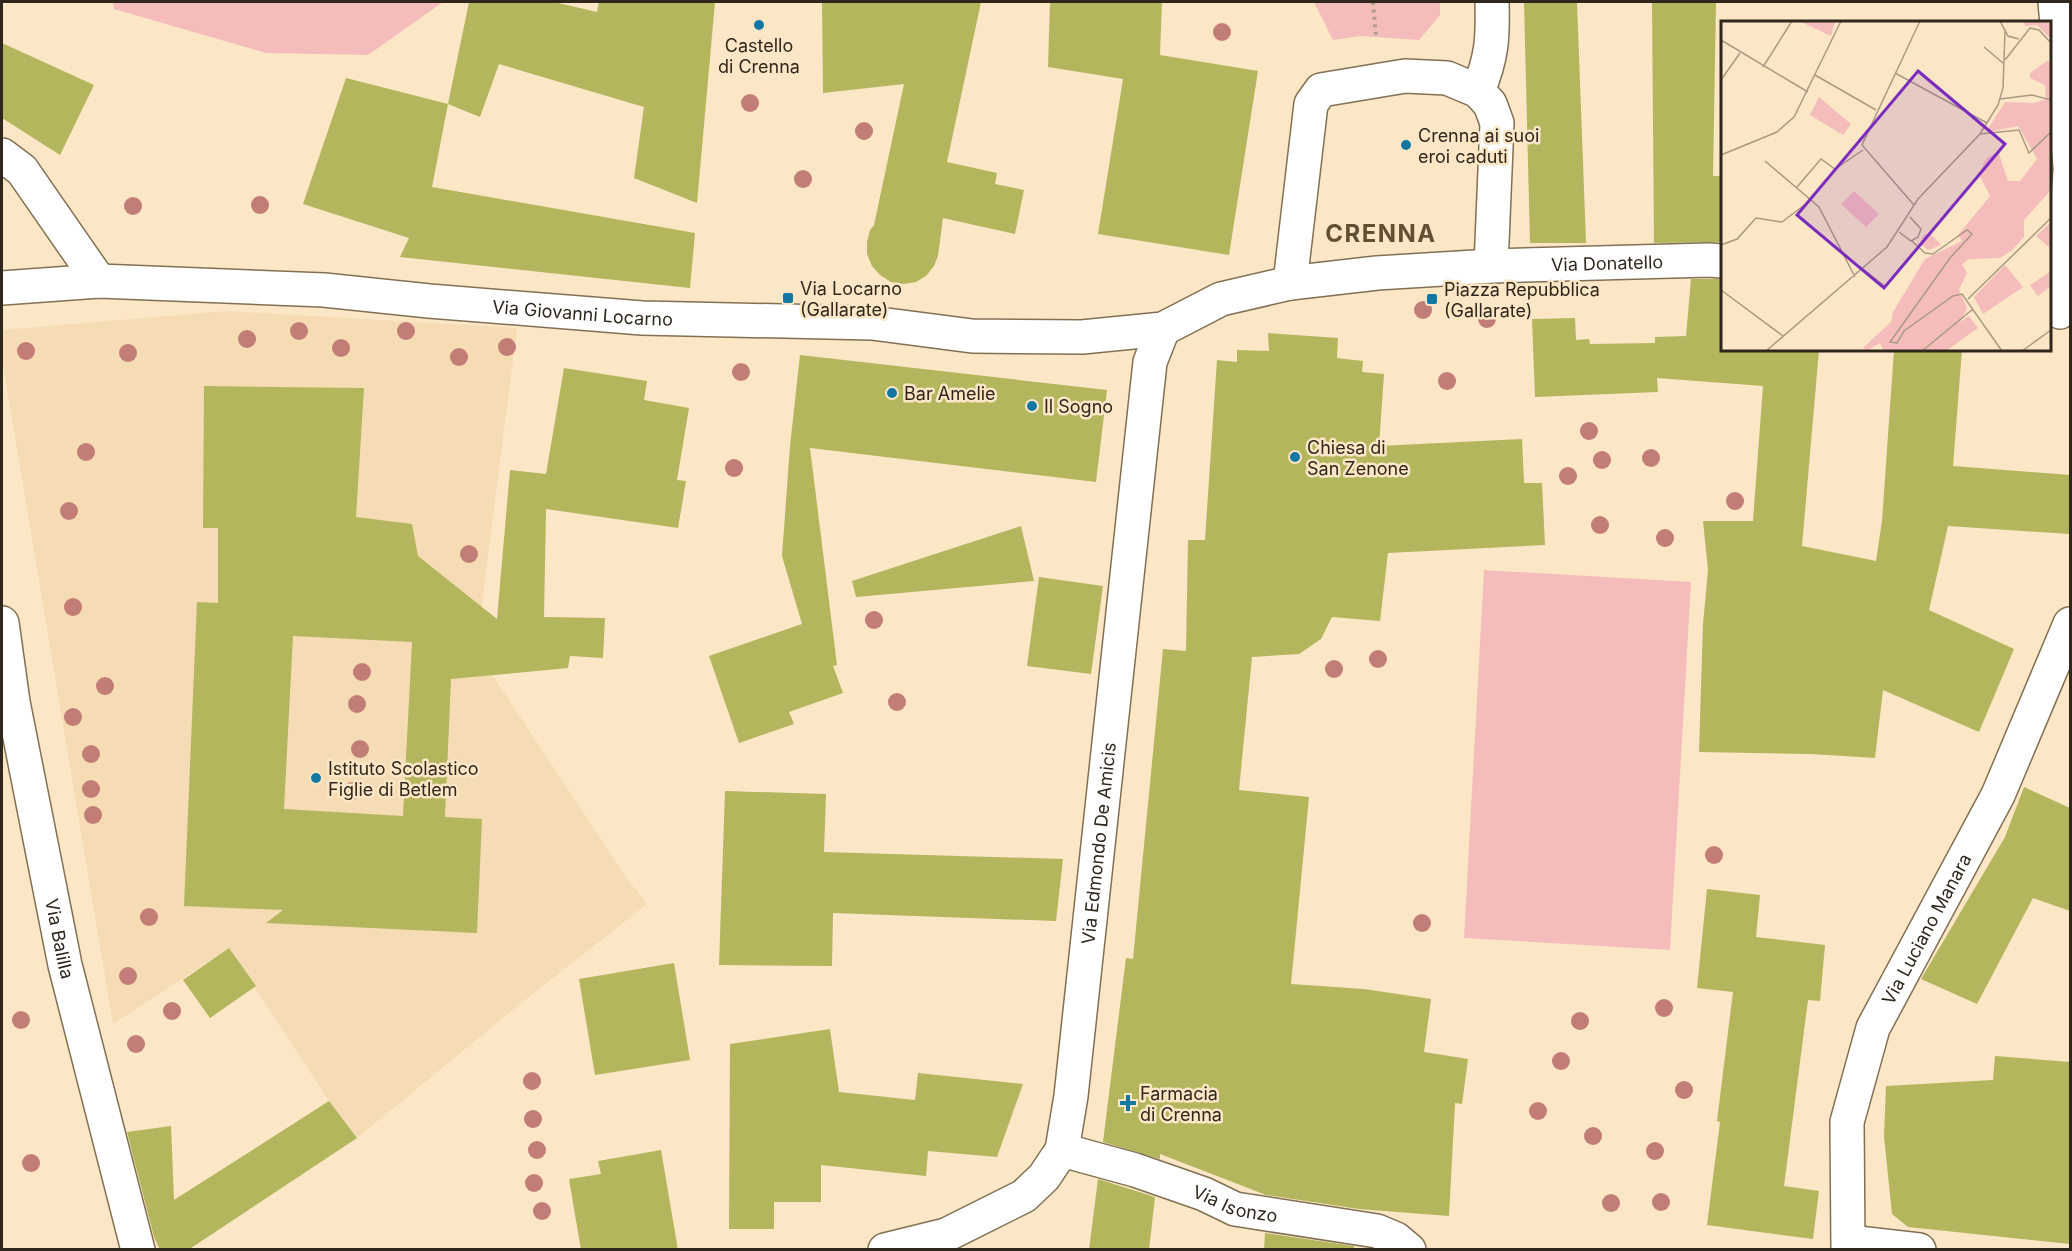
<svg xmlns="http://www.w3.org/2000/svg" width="2072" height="1251" font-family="Inter,sans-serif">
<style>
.built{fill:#f5dcb4}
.green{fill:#f5bcbc}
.building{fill:#b3b65d;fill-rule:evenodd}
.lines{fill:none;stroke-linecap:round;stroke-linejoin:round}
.street-casing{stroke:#827053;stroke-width:36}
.path{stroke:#b1a088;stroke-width:4;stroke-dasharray:3 4.5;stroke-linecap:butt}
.street{stroke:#fff;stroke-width:33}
.tree{fill:#c27d76}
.poi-dot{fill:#1277a3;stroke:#fbe6c6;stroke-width:2}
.labels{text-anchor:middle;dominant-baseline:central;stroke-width:5;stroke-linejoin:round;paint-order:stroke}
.poi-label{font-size:18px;fill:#2f271b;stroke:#fbe6c6;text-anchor:start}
.street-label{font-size:18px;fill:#2f271b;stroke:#fbe6c6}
.district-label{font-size:24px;font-weight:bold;letter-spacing:1.5px;fill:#615033;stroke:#fbe6c6}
.inset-road{fill:none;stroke:#a99a82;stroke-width:1.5}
.view{fill:#7b2cbf;fill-opacity:0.15;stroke:#7b2cbf;stroke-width:3}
.inset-edge{fill:none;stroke:#2f271b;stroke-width:3}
</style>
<rect width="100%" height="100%" fill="#fbe6c6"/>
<path class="built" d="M227,311L517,328L476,650L628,880L647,904L520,1004L357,1138L329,1101L229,948L113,1024L2,359V330Z"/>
<g class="green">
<path d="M113,2H443L368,55L266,53L114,9Z"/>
<path d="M1314,2H1440V15L1419,40L1360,36L1333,40Z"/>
<path d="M1484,570L1691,582L1670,950L1464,938Z"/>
</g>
<g class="building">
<path d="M469,2H554L597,12L599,2H715L697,203L634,178L644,107L499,64L480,117L448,104Z"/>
<path d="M822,2H981L947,162L997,173L995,184L1024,190L1015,234L943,218L938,256L934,266L926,276L916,282L904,284L891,282L880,275L872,266L867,254V242L870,230L874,225L904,84L823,93Z"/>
<path d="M1050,2H1162L1160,55L1258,71L1229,255L1098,234L1123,79L1048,67Z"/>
<path d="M1524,2H1577L1586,243H1530Z"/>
<path d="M1652,2H1716L1713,176H1722V242L1654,243Z"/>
<path d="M2,43L94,85L60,155L2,118Z"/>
<path d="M346,78L448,104L432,187L695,233L690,288L400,257L409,238L303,204Z"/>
<path d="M1691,279H1722V350H1819L1802,546L1876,561L1882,521L1894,350H1962L1953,466L2070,475V534L1948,526L1929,610L2014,649L1979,732L1883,690L1875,758L1811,754L1699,752L1703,624L1708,570L1703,521H1753L1763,386L1657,378L1658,392L1535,397L1532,319L1575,318L1576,340L1589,339L1590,344L1655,343V337L1686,336Z"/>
<path d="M1268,333L1338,338L1337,358L1363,361L1362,372L1384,374L1379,446L1522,439L1524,483H1542L1545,545L1388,553L1380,621L1332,617L1321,639L1299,654L1252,657L1239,790L1309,797L1291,984L1364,989L1431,999L1424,1052L1468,1059L1462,1104L1455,1103L1449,1216L1359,1209L1266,1195L1160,1154V1159L1103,1142L1126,958L1133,959L1163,649L1186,651L1188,540H1205L1217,360L1237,362V350L1269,351Z"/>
<path d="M800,355L1107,390L1096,482L810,448L837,665L833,666L843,693L789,712L794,724L739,743L709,656L802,624L782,556L790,446Z"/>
<path d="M564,368L647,381L644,400L689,408L677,480L686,481L678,528L546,509L544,617L605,618L603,658L570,656L568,668L451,679L445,817L482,819L477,933L266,923L283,910L184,906L197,602L218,603V528H203L204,386L364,388L356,517L412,524L418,556L497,619L510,470L546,474ZM293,636L412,642L403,816L284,809Z"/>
<path d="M1021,526L1034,581L856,597L852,581Z"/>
<path d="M1039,577L1103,586L1091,674L1027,666Z"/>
<path d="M2024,787L2070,808V911L2033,898L1977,1004L1921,979L2005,837Z"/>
<path d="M725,791L826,794L824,852L1063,859L1056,921L833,913L832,966L719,965Z"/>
<path d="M1707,889L1760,895L1756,937L1825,945L1820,1001L1808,1000L1784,1186L1819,1191L1813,1239L1707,1225L1720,1122L1717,1121L1733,992L1697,988Z"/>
<path d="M229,948L256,986L210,1018L183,980Z"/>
<path d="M674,963L690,1060L595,1075L579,979Z"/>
<path d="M830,1029L839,1092L915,1100L918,1073L1023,1084L997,1157L928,1151L926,1176L821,1165V1202H774V1229H729L730,1044Z"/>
<path d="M1995,1056L2070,1062V1244L1908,1227L1892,1214L1884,1136L1886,1086L1993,1080Z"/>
<path d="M329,1101L357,1138L188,1250H160L154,1237L127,1132L171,1126L174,1200Z"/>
<path d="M661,1150L678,1250H581L569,1179L601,1174L598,1161Z"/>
<path d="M1098,1179L1155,1197L1149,1250H1089Z"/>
<path d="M1265,1233L1354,1246V1250H1264Z"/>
</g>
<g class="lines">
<defs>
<g id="street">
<path d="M2055,2L2070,166"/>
<path d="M1478,91C1492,57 1493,38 1492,2"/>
<path d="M2,155L22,170L99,281"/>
<path d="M1290,283L1311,104L1321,90L1405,76L1447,78L1478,91L1490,104L1497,123L1491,266"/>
<path id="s1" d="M2,288L99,281L324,290L429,301L642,318L872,323L972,336L1082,337L1163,329L1221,299L1290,283L1377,273L1491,266L1709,260L1722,261"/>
<path d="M2060,312L2070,172"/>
<path id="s2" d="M2,623L13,702L65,965L138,1250"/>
<path id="s3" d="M1062,1150L1135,1170L1204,1194L1235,1209L1377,1231L1396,1239L1409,1250"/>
<path d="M1849,1242L1919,1250"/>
<path id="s4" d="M885,1250L946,1235L1024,1196L1044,1177L1062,1150L1071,1096L1150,362L1163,329"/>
<path id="s5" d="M1848,1250L1847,1122L1873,1028L1998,795L2070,624"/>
</g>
</defs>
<use href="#street" class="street-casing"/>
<path class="path" d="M1373,2L1376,37"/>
<use href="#street" class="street"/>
</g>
<g class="tree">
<circle cx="1222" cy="32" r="9"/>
<circle cx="750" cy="103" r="9"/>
<circle cx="864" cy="131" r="9"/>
<circle cx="803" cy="179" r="9"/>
<circle cx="260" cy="205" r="9"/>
<circle cx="133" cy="206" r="9"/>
<circle cx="1423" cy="310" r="9"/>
<circle cx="1487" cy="319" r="9"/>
<circle cx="299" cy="331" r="9"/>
<circle cx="406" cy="331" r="9"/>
<circle cx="247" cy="339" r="9"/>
<circle cx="507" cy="347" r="9"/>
<circle cx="341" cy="348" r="9"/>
<circle cx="26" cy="351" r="9"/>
<circle cx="128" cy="353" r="9"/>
<circle cx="459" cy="357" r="9"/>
<circle cx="741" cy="372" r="9"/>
<circle cx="1447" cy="381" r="9"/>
<circle cx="1589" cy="431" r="9"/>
<circle cx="86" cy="452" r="9"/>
<circle cx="1651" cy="458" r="9"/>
<circle cx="1602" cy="460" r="9"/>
<circle cx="734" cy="468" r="9"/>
<circle cx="1568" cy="476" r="9"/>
<circle cx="1735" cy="501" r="9"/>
<circle cx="69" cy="511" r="9"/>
<circle cx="1600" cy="525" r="9"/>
<circle cx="1665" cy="538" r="9"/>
<circle cx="469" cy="554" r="9"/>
<circle cx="73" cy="607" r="9"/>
<circle cx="874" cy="620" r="9"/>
<circle cx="1378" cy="659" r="9"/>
<circle cx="1334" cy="669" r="9"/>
<circle cx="362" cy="672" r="9"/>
<circle cx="105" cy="686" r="9"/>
<circle cx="897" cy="702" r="9"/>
<circle cx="357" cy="704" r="9"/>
<circle cx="73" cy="717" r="9"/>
<circle cx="360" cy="749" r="9"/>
<circle cx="91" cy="754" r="9"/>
<circle cx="91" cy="789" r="9"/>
<circle cx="352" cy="791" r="9"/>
<circle cx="93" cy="815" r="9"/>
<circle cx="1714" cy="855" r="9"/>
<circle cx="149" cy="917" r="9"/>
<circle cx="1422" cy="923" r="9"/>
<circle cx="128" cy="976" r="9"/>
<circle cx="1664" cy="1008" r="9"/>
<circle cx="172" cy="1011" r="9"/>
<circle cx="21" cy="1020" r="9"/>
<circle cx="1580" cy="1021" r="9"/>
<circle cx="136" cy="1044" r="9"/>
<circle cx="1561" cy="1061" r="9"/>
<circle cx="532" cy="1081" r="9"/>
<circle cx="1684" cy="1090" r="9"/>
<circle cx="1538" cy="1111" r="9"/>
<circle cx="533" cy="1119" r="9"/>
<circle cx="1593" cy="1136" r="9"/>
<circle cx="537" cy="1150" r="9"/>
<circle cx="1655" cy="1151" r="9"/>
<circle cx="31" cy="1163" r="9"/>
<circle cx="534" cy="1183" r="9"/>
<circle cx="1661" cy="1202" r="9"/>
<circle cx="1611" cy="1203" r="9"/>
<circle cx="542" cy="1211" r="9"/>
</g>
<g class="poi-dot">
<circle cx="759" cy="25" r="6"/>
<circle cx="1406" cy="145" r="6"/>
<rect x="782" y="292" width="12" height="12" rx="3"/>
<rect x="1426" y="293" width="12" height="12" rx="3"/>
<circle cx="892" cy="393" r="6"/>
<circle cx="1032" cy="406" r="6"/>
<circle cx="1295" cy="457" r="6"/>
<circle cx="316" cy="778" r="6"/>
<path d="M1125 1094h6v6h6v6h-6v6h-6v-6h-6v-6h6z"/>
</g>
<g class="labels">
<g class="poi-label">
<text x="759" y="45" text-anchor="middle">Castello<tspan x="759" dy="21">di Crenna</tspan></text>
<text x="1418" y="135">Crenna ai suoi<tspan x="1418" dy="21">eroi caduti</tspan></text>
<text x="800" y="288">Via Locarno<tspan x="800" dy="21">(Gallarate)</tspan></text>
<text x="1444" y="289">Piazza Repubblica<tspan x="1444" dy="21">(Gallarate)</tspan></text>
<text x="904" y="393">Bar Amelie</text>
<text x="1044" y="406">Il Sogno</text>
<text x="1307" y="447">Chiesa di<tspan x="1307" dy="21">San Zenone</tspan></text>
<text x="328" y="768">Istituto Scolastico<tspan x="328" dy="21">Figlie di Betlem</tspan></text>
<text x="1140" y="1093">Farmacia<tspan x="1140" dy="21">di Crenna</tspan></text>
</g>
<g class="street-label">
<text stroke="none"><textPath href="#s1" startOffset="1618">Via Donatello</textPath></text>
<text stroke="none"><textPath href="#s1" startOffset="582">Via Giovanni Locarno</textPath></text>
<text stroke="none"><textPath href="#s4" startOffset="519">Via Edmondo De Amicis</textPath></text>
<text stroke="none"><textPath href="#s5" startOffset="338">Via Luciano Manara</textPath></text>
<text stroke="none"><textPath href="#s2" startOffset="321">Via Balilla</textPath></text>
<text stroke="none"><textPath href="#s3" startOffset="182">Via Isonzo</textPath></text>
</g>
<g class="district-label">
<text x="1381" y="233">CRENNA</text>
</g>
</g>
<g transform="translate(1721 21)">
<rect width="330" height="330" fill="#fbe6c6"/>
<path d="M78,0H114L110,15ZM302,0H330V18L316,4L305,5ZM326,40H330V169L303,199V216L291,229L279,237L248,238L241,243L246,252L238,269L246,287L239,301L248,295L257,307L225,330H163L159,322L147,329L142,327L170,301L172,291L204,238L241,220L237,214L269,175L258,153L265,138L277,130L287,160H299L316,138L297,105L268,111V106L284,81L313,82L325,78L324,64L309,57V52ZM98,76L130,103L122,114L89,94ZM133,170L158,193L145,206L120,183ZM330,201V226L329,227L315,215ZM203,213L212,215L220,224L207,229L199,222ZM284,244L302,266L262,293L253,276ZM330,250V265L317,275L309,264Z" fill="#f5bcbc"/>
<path class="inset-road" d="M279,0L287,15L298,18M0,19L87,71M263,26L282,42M284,39L309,7L318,9L330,22M42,46L71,0M174,52L266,102M94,54L155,89M0,59L19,32M279,78L311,74L330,79M259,113L298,109L308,132L330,111M0,134L56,111L73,96L120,0M44,140L98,186L134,256M76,166L100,138L114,148L142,129M193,184L141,124L199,0M178,211L190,220L197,216L200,208L189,196M191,220L204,232L212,233L246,209L251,213L229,237L169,321L176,322L183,310L232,275L241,273L281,330M0,224L16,218L35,197L61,201L90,179M142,248L165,266M0,269L62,315M247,278L330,197M45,330L166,226L197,178L259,113L277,84L282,67L284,10M201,330L252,288M301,330L330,309"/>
<path class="view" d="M197,50L284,123L163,267L76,194Z"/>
<rect width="330" height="330" class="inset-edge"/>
</g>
<rect width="2072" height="1251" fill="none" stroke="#2f271b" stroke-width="6"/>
</svg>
